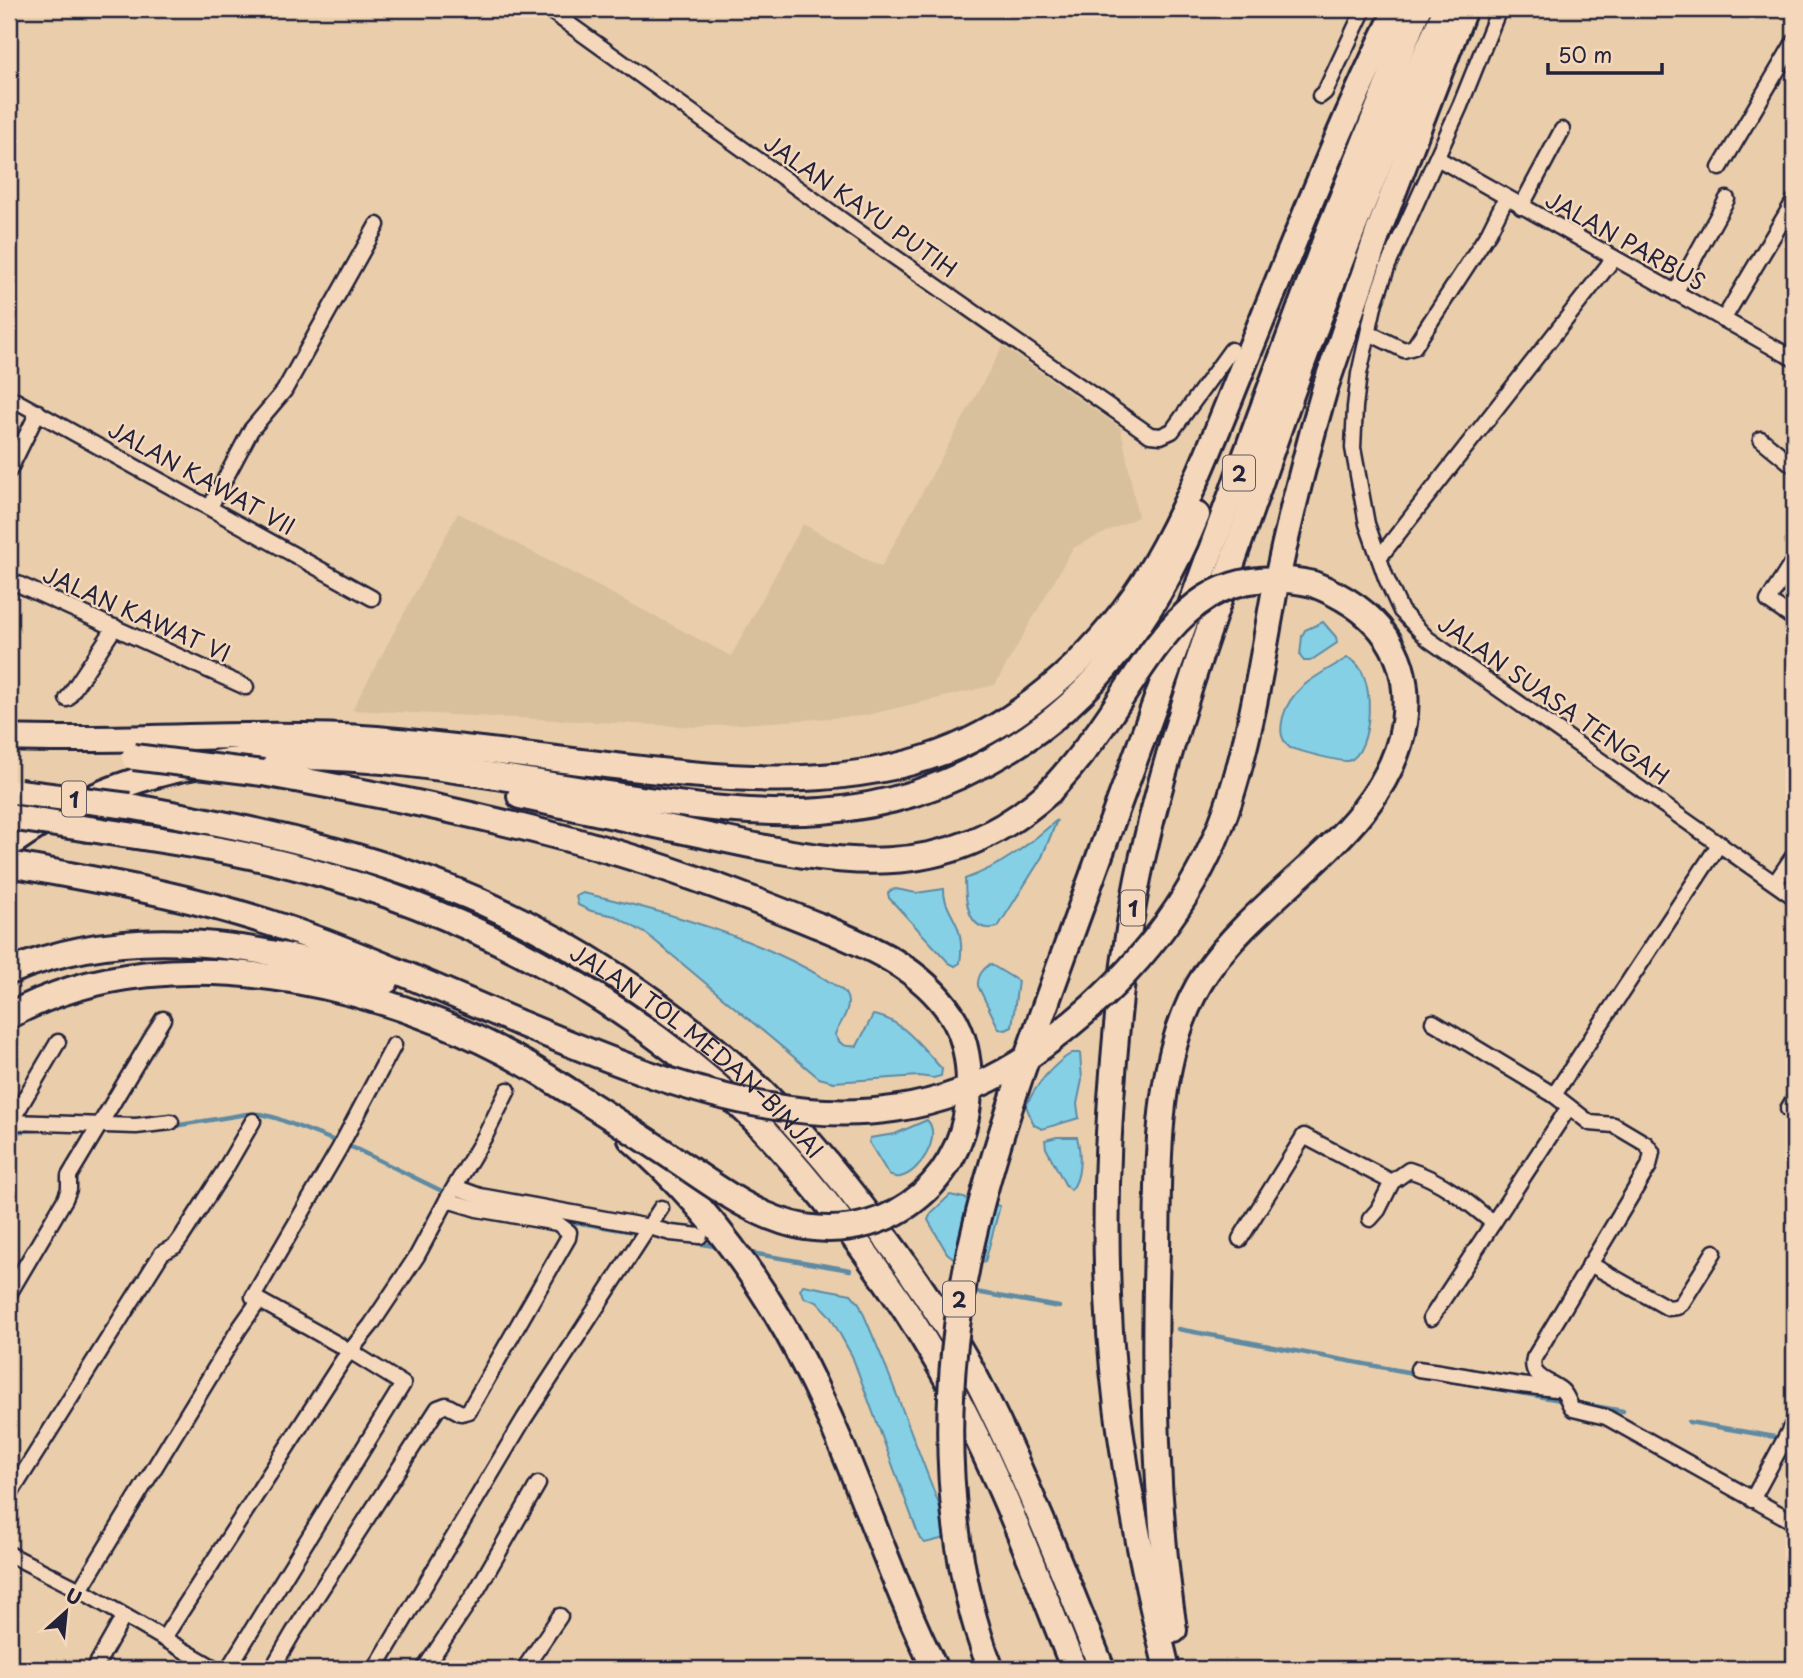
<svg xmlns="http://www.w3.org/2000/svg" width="1803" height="1678" font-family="'Playpen Sans',sans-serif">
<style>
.built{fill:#d9c09c}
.water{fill:#86d0e6;stroke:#5e8aa2;stroke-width:2}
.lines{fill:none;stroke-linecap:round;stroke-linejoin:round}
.stream{stroke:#5e8aa2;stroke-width:4.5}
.street-casing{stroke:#22223b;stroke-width:19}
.highway-casing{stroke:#22223b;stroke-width:30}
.street{stroke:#f5d8bb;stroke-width:14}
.highway{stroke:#f5d8bb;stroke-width:24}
.highway-bridge-casing{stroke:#22223b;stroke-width:30;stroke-linecap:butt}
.highway-bridge{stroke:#f5d8bb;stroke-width:24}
.labels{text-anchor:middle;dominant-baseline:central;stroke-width:5;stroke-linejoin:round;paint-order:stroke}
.shield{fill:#f5d8bb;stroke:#615961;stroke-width:2}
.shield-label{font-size:21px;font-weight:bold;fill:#22223b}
.street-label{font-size:23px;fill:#22223b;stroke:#f5d8bb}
</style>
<rect width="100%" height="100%" fill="#eaceab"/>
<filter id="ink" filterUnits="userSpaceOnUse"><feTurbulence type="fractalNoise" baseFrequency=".0143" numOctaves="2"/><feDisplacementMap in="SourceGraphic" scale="14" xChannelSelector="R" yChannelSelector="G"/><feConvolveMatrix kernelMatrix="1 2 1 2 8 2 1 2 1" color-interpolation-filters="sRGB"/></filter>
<g filter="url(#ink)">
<path class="built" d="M1003,346L1121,428L1138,517L1073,548L995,685L863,716L696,727L352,710L458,513L731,656L803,524L881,567Z"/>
<g class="water">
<path d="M1323,622L1336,637L1337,643L1310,661H1304L1300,656L1302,636L1305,630Z"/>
<path d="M1347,658C1379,667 1373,755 1348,761C1338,762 1301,751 1290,748C1280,739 1280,730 1283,717C1291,686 1321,674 1347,658Z"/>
<path d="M1057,820L1042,857L998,927C968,935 965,901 965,879C1003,865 1027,846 1057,820Z"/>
<path d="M896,889L916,893L944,889C943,903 953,915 958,928C962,940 962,951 960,963L955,966L949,963L889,898L888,893L891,890Z"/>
<path d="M583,893C661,910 757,938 825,979C832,984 843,988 846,995C853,1007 840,1023 835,1034C840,1046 845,1047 857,1046L873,1015C903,1019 922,1048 942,1069L941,1076L933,1078L919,1076L834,1082L819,1078L648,935L615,916L591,911L578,905L576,896Z"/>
<path d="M990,964L1018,981L1012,1027L1006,1030L999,1029L978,986C977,976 983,969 990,964Z"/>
<path d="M1072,1053H1080L1082,1080L1077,1104L1079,1118L1042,1129L1034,1125L1026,1106C1035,1086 1053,1064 1072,1053Z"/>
<path d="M927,1120C943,1136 919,1174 900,1177C899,1178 890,1176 889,1175L869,1142L870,1138L895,1134Z"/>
<path d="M1057,1137H1077C1081,1152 1082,1178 1071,1190L1066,1186L1046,1148L1045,1140Z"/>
<path d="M950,1195L1000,1206L985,1262L955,1259L947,1253L928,1220L931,1213Z"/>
<path d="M803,1285L851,1294L859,1303L886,1367L950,1533L945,1538L925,1543L920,1539L852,1356L830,1316L817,1302L805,1298L800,1290Z"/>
</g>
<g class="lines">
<g class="stream">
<path d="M174,1126L247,1114H261L276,1118L356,1149L448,1194"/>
<path d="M9,1132L39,1130"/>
<path d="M562,1220L640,1233"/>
<path d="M686,1241L719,1247"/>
<path d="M745,1252L850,1270"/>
<path d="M970,1291L1059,1307"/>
<path d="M1178,1329L1418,1374"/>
<path d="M1457,1382L1623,1411"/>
<path d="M1689,1422L1781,1438"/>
</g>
<defs>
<g id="street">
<path d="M548,9L853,228L1150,435L1161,436L1172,431L1231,350"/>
<path d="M1499,9L1460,106L1388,265L1375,302L1359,374L1355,407L1353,448L1367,524L1386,578L1401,611L1428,639L1794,897"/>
<path d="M1320,96L1325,92L1364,9"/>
<path d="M1437,158L1794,359"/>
<path d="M1720,168L1794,42"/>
<path d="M1521,207L1562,130"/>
<path d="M1675,293L1727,199"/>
<path d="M1723,320L1794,201"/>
<path d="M1369,333L1404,350L1414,347L1489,232L1506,198"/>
<path d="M9,397L372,598"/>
<path d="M1761,439L1794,466"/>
<path d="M9,471L38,412"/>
<path d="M210,507L251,430L284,391L377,225"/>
<path d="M1379,558L1614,258"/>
<path d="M1794,560L1768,601L1794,619"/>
<path d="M9,580L246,687"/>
<path d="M67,699L115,627"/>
<path d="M1720,843L1554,1095L1590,1123L1614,1125L1646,1144L1652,1152L1649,1166L1534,1358C1529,1378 1549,1380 1561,1390C1567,1394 1568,1403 1573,1409L1606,1417L1794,1522"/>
<path d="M1775,883L1794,855"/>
<path d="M1433,1022L1554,1095"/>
<path d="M1788,1109L1794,1099"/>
<path d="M11,1122L136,1126L171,1122"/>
<path d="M9,1125L58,1042"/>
<path d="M455,1187L480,1196L649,1227L671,1233L700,1236"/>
<path d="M1370,1219L1378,1210L1392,1182L1409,1170C1441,1180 1467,1201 1493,1223"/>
<path d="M1240,1239L1304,1136L1392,1182"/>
<path d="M1590,1264L1668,1308L1677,1307L1682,1303L1714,1252"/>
<path d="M9,1294L65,1199L69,1189V1176L163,1019"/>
<path d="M1431,1318L1569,1107"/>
<path d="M1418,1369C1464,1375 1509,1385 1555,1389"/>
<path d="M9,1496L162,1253L175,1246L181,1238L224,1171L253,1121"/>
<path d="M1752,1500L1794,1422"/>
<path d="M9,1554L80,1590L216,1669"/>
<path d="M80,1590L239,1329L258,1302"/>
<path d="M164,1638L343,1360L371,1325L417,1256L448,1198L485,1136L508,1090"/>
<path d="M94,1669L124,1616"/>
<path d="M228,1669L403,1384L350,1351L253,1297L339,1149L394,1045"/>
<path d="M272,1669L293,1633L438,1408L446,1405L461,1413L469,1411L471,1407L568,1238L569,1232L557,1223L477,1209L447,1200"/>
<path d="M375,1669L524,1419L661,1208"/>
<path d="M424,1669L477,1590L538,1484"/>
<path d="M524,1669L560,1616"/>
</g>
<g id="highway">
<path d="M1325,388L1379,230L1464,9"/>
<path d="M9,738C132,743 254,730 377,739C457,746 536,757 615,766C718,778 825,790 926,758C1015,730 1094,659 1144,581C1186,514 1214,438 1244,364C1293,245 1340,124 1397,9"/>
<path d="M263,773C383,795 504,819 621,854C688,874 752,899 817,925"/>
<path d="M520,796C583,809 645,823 708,836C837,864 942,888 1050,791"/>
<path id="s1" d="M129,806C239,826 347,848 451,889C562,933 678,1010 764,1093C813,1142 856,1197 897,1253C926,1294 955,1337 978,1382C1025,1475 1064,1573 1102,1669"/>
<path d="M89,829C162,840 236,850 307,870C469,913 618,994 741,1107C763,1127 783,1151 802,1173C853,1233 900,1297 939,1365C994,1461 1033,1567 1074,1669"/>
<path d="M9,845C201,708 407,764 621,796C769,818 878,830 1012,748C1101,693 1158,610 1197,515"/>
<path d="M9,864C86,878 163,891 238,913C334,941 425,983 517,1022"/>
<path d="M1069,940L1260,416L1328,233L1418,9"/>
<path d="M9,972C130,920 264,945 386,981"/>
<path d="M9,1016C175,924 417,989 566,1089"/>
<path d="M631,1139C703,1202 762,1280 805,1366C855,1464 886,1570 935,1669"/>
<path d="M1174,1630C1155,1502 1153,1378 1157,1248C1159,1158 1154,1052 1206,973C1264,887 1388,830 1404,723C1414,652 1375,608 1313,584"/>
<path d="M1167,1669C1146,1583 1128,1494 1117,1406C1103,1292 1104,1175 1114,1060C1120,986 1129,911 1147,838C1175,720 1217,606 1257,492C1313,328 1374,166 1446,9"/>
</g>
</defs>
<use href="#street" class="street-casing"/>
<use href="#highway" class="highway-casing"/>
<use href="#street" class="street"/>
<use href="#highway" class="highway"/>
<defs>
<g id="highway-bridge">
<path d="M134,757L263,773"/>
<path d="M1050,791C1072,767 1092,742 1110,715C1163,635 1201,559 1313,584"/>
<path d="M19,792L129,806"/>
<path d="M9,817L89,829"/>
<path d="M517,1022C676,1088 856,1165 1019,1063C1045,1046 1068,1027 1091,1007C1155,949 1204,881 1230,799C1252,730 1262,660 1275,589C1289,521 1306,454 1325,388"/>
<path d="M550,1079C590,1104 631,1130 670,1156C711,1183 756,1219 805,1227C895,1241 970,1175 969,1085C969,1061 964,1034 951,1014C920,967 868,946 817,925"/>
<path d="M991,1669C973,1624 962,1574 956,1525C929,1310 998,1137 1069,940"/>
</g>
</defs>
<use href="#highway-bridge" class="highway-bridge-casing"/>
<use href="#highway-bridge" class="highway-bridge"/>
</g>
</g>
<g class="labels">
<g class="shield">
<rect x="1223" y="455.5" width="32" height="35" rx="5"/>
<rect x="62" y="781.5" width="24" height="35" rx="5"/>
<rect x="1121" y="890.5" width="24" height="35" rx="5"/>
<rect x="943" y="1281.5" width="32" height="35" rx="5"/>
</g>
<g class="shield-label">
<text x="1239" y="473">2</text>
<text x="74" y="799">1</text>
<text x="1133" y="908">1</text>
<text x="959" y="1299">2</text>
</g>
<g class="street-label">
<text transform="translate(861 205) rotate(35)">JALAN KAYU PUTIH</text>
<text transform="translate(1626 240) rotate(29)">JALAN PARBUS</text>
<text transform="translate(202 477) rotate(29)">JALAN KAWAT VII</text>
<text transform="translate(137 613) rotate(24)">JALAN KAWAT VI</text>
<text transform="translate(1554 699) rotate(35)">JALAN SUASA TENGAH</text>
<text stroke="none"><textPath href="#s1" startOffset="630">JALAN TOL MEDAN–BINJAI</textPath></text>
</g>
</g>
<rect width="1803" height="1678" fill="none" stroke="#f5d8bb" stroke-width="35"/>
<rect x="18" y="18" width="1768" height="1643" fill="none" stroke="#22223b" stroke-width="2.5" filter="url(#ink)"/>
<g transform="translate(66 1612) rotate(27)" stroke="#f5d8bb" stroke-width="5" paint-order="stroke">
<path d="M0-5L12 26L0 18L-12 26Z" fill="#22223b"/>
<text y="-10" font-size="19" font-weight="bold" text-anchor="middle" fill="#22223b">U</text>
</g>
<path d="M1548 63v10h114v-10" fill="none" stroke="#22223b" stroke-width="3.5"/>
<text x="1558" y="63" font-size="21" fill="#22223b" stroke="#f5d8bb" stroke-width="5" paint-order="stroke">50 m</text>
</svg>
